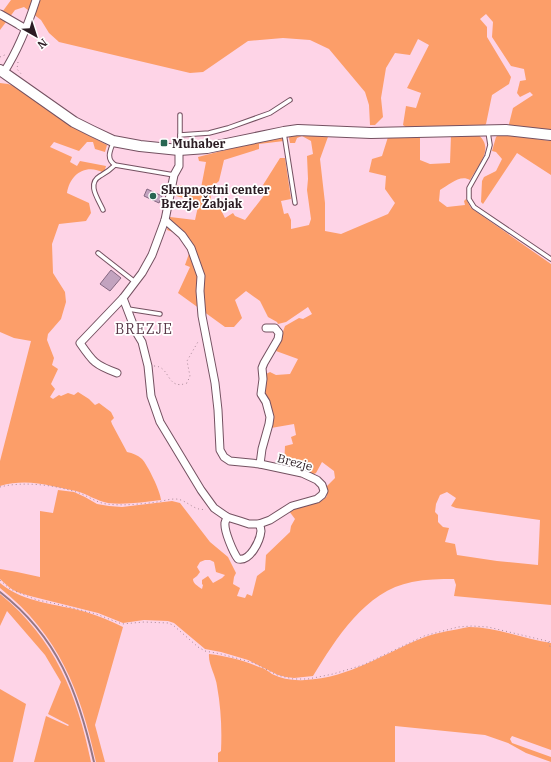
<svg xmlns="http://www.w3.org/2000/svg" width="551" height="762" font-family="'IBM Plex Serif',serif">
<style>
.green{fill:#fc9e69;fill-rule:evenodd}
.building{fill:#c2a3bf;stroke:#846781}
.lines{fill:none;stroke-linecap:round;stroke-linejoin:round}
.lane-casing{stroke:#745161;stroke-width:5.5}
.street-casing{stroke:#745161;stroke-width:9}
.secondary-casing{stroke:#745161;stroke-width:12}
.path{stroke:#a98a98;stroke-width:1;stroke-dasharray:1 3;stroke-linecap:butt}
.lane{stroke:#fff;stroke-width:3.5}
.street{stroke:#fff;stroke-width:7}
.secondary{stroke:#fff;stroke-width:10}
.rail{stroke:#957885;stroke-width:2}
.poi-dot{fill:#286653;stroke:#fff;stroke-width:1.5}
.labels{text-anchor:middle;dominant-baseline:central;stroke-width:3.5;stroke-linejoin:round;paint-order:stroke}
.poi-label{font-size:12px;font-weight:bold;fill:#2b1c23;stroke:#fff;text-anchor:start}
.street-label{font-size:12px;fill:#2b1c23;stroke:#fff}
.quarter-label{font-size:14px;letter-spacing:1px;fill:#593848;stroke:#fff}
</style>
<rect width="100%" height="100%" fill="#fed4e7"/>
<g class="green">
<path d="M11,0H551V132L508,128L513,108L533,95L530,92L520,97L517,93L520,81L526,80L524,69L511,66L492,37L493,22L486,14L480,19L487,27V37L511,77L509,84L492,95L486,124L483,127L440,126L407,128L403,125L406,106L416,108L421,93L407,88L429,45L418,39L410,55L395,53L386,68L381,98L383,117L375,125H370L369,105L365,92L329,49L310,40L283,38L248,41L203,72L190,73L59,42L49,33L41,20L24,7L15,10L0,30V15Z"/>
<path d="M0,83L8,84L14,86L76,129L107,145L105,152L95,149L93,142H87L79,151L54,142L50,147L72,157L70,162L77,166L80,161L106,166L104,173C86,163 70,174 67,193L89,203L91,213L86,221L59,224L52,244L53,273L65,292L66,302L61,319L48,334L47,340L54,358L52,365L58,369L51,384L55,389L50,397L53,399L59,395L61,396L68,393L74,395L78,392L89,399L95,405L99,403L111,412L114,418L111,421L112,424L127,452C133,453 137,455 142,459C147,464 161,492 161,500C144,502 125,505 108,503C97,501 87,494 76,491C68,489 60,488 52,486C34,482 18,481 0,486V461L31,341L14,338L0,332Z"/>
<path d="M476,133C496,147 479,164 470,180C460,174 449,185 440,190L439,201L447,207L465,205L464,201L466,199L471,208L551,264V605L454,596L456,585L454,579C440,579 426,579 412,582C365,591 336,639 313,676L294,678L286,677L278,675L248,660L221,652L205,649L174,623L168,621L144,620L123,623L98,613L30,596L17,592L10,588L0,579V569L17,572L40,577V511L53,513L58,490L74,492L85,497L97,504L109,506L122,507L172,501L180,503L210,542L228,557L236,573L234,577L233,584L240,588L237,596L245,598L247,594L252,596L257,576L265,570L266,555L290,532L291,526L295,519L289,511L295,508L323,500L327,496L326,487L335,478L334,471L322,462L316,473L312,475L284,467L285,446L293,444L291,437L296,435L294,424L271,428C267,410 262,393 266,374L270,372L276,375L290,374L298,359L276,351L285,326L299,318L303,319L312,314L308,307L286,322L278,324L277,322L268,317L260,301L246,291L235,300L242,318L234,327H225L178,293L190,267L185,265L192,245L188,237L167,230L170,217L195,220L199,202L176,196L177,185L201,188L206,162L199,161L198,157L279,136L284,138V141L259,144V149L224,160L219,181L210,189L211,199L215,206H219L225,218L233,213L235,216L245,220L269,189L263,185L280,158H285L291,199L281,201L284,214L288,213L291,220V229L309,225L311,219L307,190L308,179L307,156L313,154L311,141L302,136L297,138L295,143H290L289,138L290,134H329L320,159L325,203V231L341,234L388,214L395,203L385,189L386,176L369,172L372,159L382,156L388,137L420,135V160L430,164L450,163L451,135ZM447,492L456,498L451,506L456,508L540,520L538,565L497,561L457,555L455,544L445,542L449,528L443,527L438,522V515L435,512L436,504L440,495ZM205,560H210L214,562L216,572L225,575L222,578L213,583L208,576L202,580V584L203,585L202,589C198,586 193,584 193,579L197,576L200,572L197,567L200,562Z"/>
<path d="M499,134L551,141V175L517,153L483,204L481,202L482,181L484,177L496,171L502,159L496,152L492,151L496,137Z"/>
<path d="M0,583C26,604 55,603 86,612C99,616 111,621 123,627L95,725L105,762H96C80,690 59,635 0,588Z"/>
<path d="M0,594C55,639 77,694 91,762H34L46,716L68,726L69,725L48,714L61,682L45,655L7,611L0,626Z"/>
<path d="M469,627C497,627 523,639 551,643V750L512,736L510,739L512,743L551,757V762L526,753L508,743L485,735L395,726V762H218V753L221,751C222,729 221,708 217,686C216,676 208,664 209,654C226,656 243,660 259,667C264,668 268,671 272,674C282,679 294,681 305,680C350,678 384,653 425,637C439,632 454,630 469,627Z"/>
<path d="M0,689L26,704L13,762H0Z"/>
</g>
<g class="building">
<path d="M147,189L162,196L159,203L144,196Z"/>
<path d="M111,270L121,278L110,291L100,284Z"/>
</g>
<g class="lines">
<defs>
<g id="lane">
<path d="M488,132L490,145L487,156L469,188V199L474,207L551,259"/>
<path d="M284,133L295,203"/>
<path d="M180,135V115"/>
<path d="M113,143C110,151 106,159 115,165L174,175"/>
<path d="M179,149L180,135L209,133L228,128L270,113L290,100"/>
<path d="M103,210C99,200 86,184 100,176C107,172 109,171 115,165"/>
<path d="M98,253L135,282"/>
<path d="M128,309L160,314"/>
</g>
<g id="street">
<path d="M0,14L26,29"/>
<path d="M4,72C18,50 28,25 36,0"/>
<path d="M123,298L136,332L142,342L148,366L151,396L160,422L201,490L214,508L227,517L240,521L249,524H259L270,520L292,506L317,499L322,495L324,491L322,485L317,480L302,473L260,464L230,461L224,457L220,450L218,410L215,383L202,316L200,291L201,276L191,248L182,235L165,220"/>
<path d="M117,373C95,365 93,362 80,343L123,298L142,273L152,255L165,220L174,175L179,166V150"/>
<path d="M260,464L262,449L269,424L270,417L266,402L261,394L263,379L262,368L264,363L278,339L279,333L275,328H266"/>
<path d="M227,517C227,519 225,521 225,523C224,531 233,552 238,559C250,562 260,541 261,531C261,528 260,526 259,524"/>
</g>
<path id="secondary" d="M0,70L74,122L92,131L113,141L140,146L179,150L207,148L284,132L298,130L371,133L506,130L551,135"/>
</defs>
<use href="#lane" class="lane-casing"/>
<use href="#street" class="street-casing"/>
<use href="#secondary" class="secondary-casing"/>
<g class="path">
<path d="M0,57L7,54"/>
<path d="M18,62L17,69L22,75"/>
<path d="M154,366C171,366 166,391 187,383L190,376L187,361L199,340"/>
<path d="M0,487C23,481 57,485 79,493C88,496 97,503 107,504C123,506 141,504 157,502C163,501 169,499 175,499C187,499 194,512 206,509"/>
<path d="M0,580L10,589L37,600L57,604L96,614L122,624L144,622L168,623L173,625L198,647L205,651L221,654L254,663L277,675L293,679H308L333,674L363,665L424,636L458,627L472,626L488,627L551,642"/>
<path d="M548,642L551,649"/>
</g>
<use href="#lane" class="lane"/>
<use href="#street" class="street"/>
<use href="#secondary" class="secondary"/>
<path class="rail" d="M0,592C58,637 78,692 94,762"/>
</g>
<g class="poi-dot">
<rect x="160" y="139" width="8" height="8" rx="2"/>
<circle cx="153" cy="196" r="4"/>
</g>
<g class="labels">
<g class="poi-label">
<text x="172" y="143">Muhaber</text>
<text x="161" y="189">Skupnostni center<tspan x="161" dy="14">Brezje Žabjak</tspan></text>
</g>
<g class="street-label">
<text transform="translate(295 462) rotate(15)">Brezje</text>
</g>
<g class="quarter-label">
<text x="144" y="329">BREZJE</text>
</g>
</g>
<g transform="translate(36 36) rotate(141)" stroke="#ffffff" stroke-width="3" paint-order="stroke">
<path d="M0-3L7 15L0 10L-7 15Z" fill="#2b1c23"/>
<text y="-6" font-size="11" font-weight="bold" text-anchor="middle" fill="#2b1c23">N</text>
</g>
</svg>
